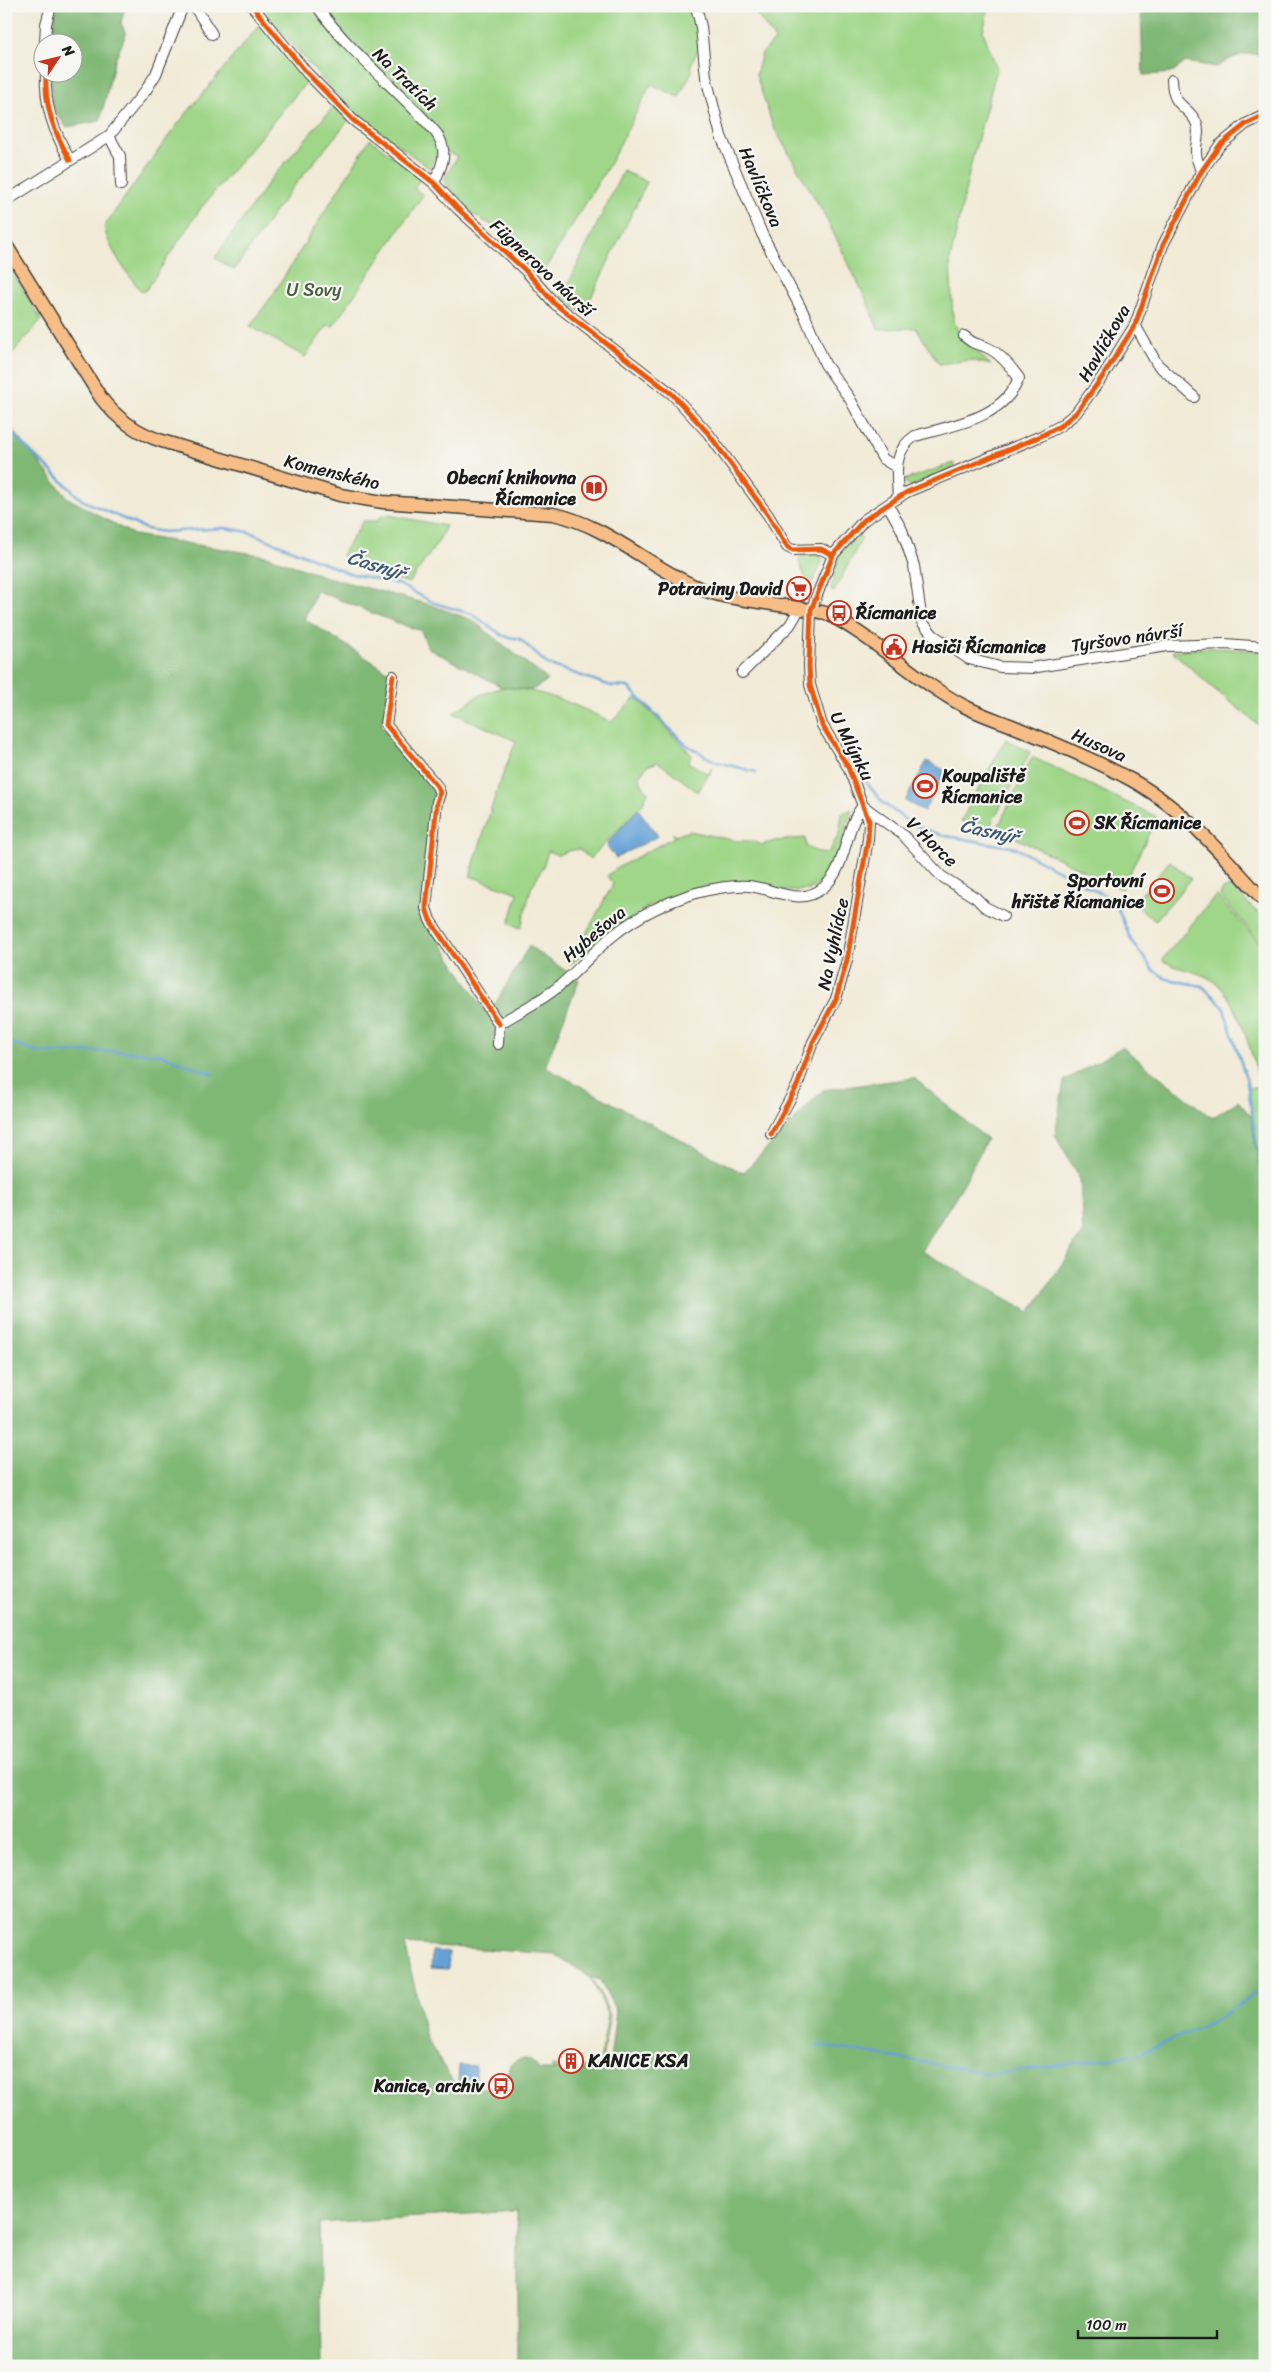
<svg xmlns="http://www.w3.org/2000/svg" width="1271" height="2372" font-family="Sriracha,sans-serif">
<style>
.green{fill:#9fd688;stroke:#5e7952}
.forest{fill:#7fb774;stroke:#4e6a48;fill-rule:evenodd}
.water{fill:#65a1d6;stroke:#405e79}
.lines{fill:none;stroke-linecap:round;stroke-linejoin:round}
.stream{stroke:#65a1d6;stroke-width:2.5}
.minor-casing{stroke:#3c3b38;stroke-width:12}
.major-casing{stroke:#3c3b38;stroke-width:15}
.minor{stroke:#fff;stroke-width:10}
.major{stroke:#f6be86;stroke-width:12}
.cycleway-casing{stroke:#f6f6f2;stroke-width:8}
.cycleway{stroke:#e8590c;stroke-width:5}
.labels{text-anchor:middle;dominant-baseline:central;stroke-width:4.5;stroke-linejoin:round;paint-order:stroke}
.street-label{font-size:18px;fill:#1c1c1c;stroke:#f6f6f2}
.park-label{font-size:18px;fill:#4a5d42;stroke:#f6f6f2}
.poi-label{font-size:18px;font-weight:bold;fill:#1c1c1c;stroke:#f6f6f2;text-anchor:start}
.water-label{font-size:19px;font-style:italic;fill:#3d5870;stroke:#f6f6f2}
</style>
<rect width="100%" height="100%" fill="#f6f6f2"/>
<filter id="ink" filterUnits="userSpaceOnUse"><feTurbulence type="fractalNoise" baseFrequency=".02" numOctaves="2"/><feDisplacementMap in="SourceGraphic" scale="10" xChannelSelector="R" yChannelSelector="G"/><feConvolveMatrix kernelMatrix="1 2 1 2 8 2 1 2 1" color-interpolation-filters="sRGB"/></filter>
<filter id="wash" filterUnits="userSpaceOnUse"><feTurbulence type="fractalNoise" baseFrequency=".0096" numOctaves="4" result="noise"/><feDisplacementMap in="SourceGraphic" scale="20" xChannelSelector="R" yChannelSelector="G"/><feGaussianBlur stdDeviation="1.12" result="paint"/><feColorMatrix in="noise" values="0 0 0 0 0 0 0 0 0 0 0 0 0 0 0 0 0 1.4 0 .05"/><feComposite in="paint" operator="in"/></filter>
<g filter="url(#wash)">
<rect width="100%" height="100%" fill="#f1ead6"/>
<g class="green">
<path d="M258,6H679L680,9L688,7L696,12L701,44L691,64L692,71L679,97L651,84L609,165L542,274L501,231L465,209L444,180L457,157L440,148L429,168L355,113L332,90L267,15Z"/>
<path d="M751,6H989L983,31L997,69L972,160L950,260L953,320L962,337L991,365L971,360L939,364L916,328L878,329L865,297L825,216L773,126L756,75L762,53L775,40Z"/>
<path d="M260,24L309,79L201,208L146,290L142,292C131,279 103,242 105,225L173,130Z"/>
<path d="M334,106L348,121L289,192L234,270L215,258L271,179Z"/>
<path d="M370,139L421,178L414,188L423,195L333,326L328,324L305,357L250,326L272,296Z"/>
<path d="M623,171L647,182L583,314L562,297Z"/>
<path d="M6,261L41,320L6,361Z"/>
<path d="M954,463L955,467L910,487L904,480Z"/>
<path d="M383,514L446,526L438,542L409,583L368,569L344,558L342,555L363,521H377Z"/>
<path d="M857,534L862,538L834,592L830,590C834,582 834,576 835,567C837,554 848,543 857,534Z"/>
<path d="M810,553L817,554L823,560L814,580L808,583L799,562L800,558Z"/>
<path d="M1211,648L1265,651V730L1208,684L1172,651Z"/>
<path d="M502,687C546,691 572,703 611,722L636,697L692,755L688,762L709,775L712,768L698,792L658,762L647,766L640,775L641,783L648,792L642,805L590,859L579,849L568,851L558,855L548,851L543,867L531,888L521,928L509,924L518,893L470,876L497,790L516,741L453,713L478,696Z"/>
<path d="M1006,739L1030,752L985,835L961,821Z"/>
<path d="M1032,757L1157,817L1122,889L997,829Z"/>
<path d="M852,809L835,864L824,881L809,890L790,891L705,886L686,891L644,909L569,965L613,884L607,876L615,869L674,837L673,833L675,836L689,831L737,841H752L762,845L775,841L805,838L806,847L822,854L829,852L839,834L842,814Z"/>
<path d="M1170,861L1191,879L1155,921L1134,903Z"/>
<path d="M1231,886L1265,920V947L1220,896L1223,889Z"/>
<path d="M1216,895L1265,949V1083L1260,1082C1251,1054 1238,996 1212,980C1197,970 1177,970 1162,960Z"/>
<path d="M1265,1086V1177L1259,1167L1248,1088Z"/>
<path d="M590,1977L601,1995L610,2015L600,2071L552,2069V2066L599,2068L608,2014Z"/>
</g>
<g class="forest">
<path d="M56,6H125L121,23L126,34L114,63L100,121L66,127L53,107L50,73L72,72V42H52Z"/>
<path d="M1141,6H1265V55C1243,52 1235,55 1217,67L1186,62L1171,73L1143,75Z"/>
<path d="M6,421L68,498L134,535L267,556L323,576L431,605L472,620L548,680L532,690L502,687L428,648L421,631C386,620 352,604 317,591L304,619L392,674L382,725L434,791L422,913L486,1013L491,1011L529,946L579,980L545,1067L743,1173L823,1090L914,1078L987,1139L964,1183L922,1251L1030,1312L1083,1232L1080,1179L1055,1135L1064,1081L1122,1047L1212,1118L1238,1101L1251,1116L1259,1167L1265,1177V2366H517V2211L319,2223L321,2366H6ZM405,1944L555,1954L590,1977L600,1980L616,2011L609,2069L601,2071L539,2070C534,2060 521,2054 512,2064C508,2069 509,2078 510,2084L502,2088H457L426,2038Z"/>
</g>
<g class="water">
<path d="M927,761L946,771L924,811L905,801Z"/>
<path d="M638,809L658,836L616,858L607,846L608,843Z"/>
<path d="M432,1951L449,1952L448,1969L431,1968Z"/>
<path d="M459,2065L476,2066V2083L458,2082Z"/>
</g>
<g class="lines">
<g class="stream">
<path d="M6,428L82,500L146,529L164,532L224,528L249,532L348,573L398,584L434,603L472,614L503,636L520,639L547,664L611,686L628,687L685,744L714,761L756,772"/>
<path d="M856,769L883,803L911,824L941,835L1016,848L1104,895L1118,909L1131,940L1153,970L1167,979L1202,986L1223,1006L1246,1078L1265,1187"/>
<path d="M6,1041L39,1053L119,1051L159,1054L213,1074"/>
<path d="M817,2045L995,2074L1138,2054L1213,2022L1265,1987"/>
</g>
</g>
</g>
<g filter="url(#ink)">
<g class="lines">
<defs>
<g id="minor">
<path d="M194,6L212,34"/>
<path d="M252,6L307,73L353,120L434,183L457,208L525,270L555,304L672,394L708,433L768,515L787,547L793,550L821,549L833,555"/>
<path d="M317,6C351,55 399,89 437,134C449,153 442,165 434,183"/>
<path d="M696,6L701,27L706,77L721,136L762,234L805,316L825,364L850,399L883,459L896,467"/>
<path d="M45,42L46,24L51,6"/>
<path d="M46,72C44,106 54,132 70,160"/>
<path d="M1172,80C1173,109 1186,103 1196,122C1201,132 1195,143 1196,153C1196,159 1200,166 1201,172"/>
<path d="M109,136L120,156L121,185"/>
<path d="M6,201L109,136L146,90L156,74L183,6"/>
<path d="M1135,325L1157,364L1194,397"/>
<path d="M898,498C897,474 892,451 915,436C953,425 1003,419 1019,378C1011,367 999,352 986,347C975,343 975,345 964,336"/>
<path d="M888,505L902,530L914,566L922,622L933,635L969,659L1000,667L1031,668L1167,646L1225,644L1265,647"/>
<path d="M742,673L790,625L800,608"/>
<path d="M393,676L386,725L437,786L440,793L437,802L426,908L430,920L499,1024"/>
<path d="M863,806L903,835L941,876L976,898L985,907L1003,916"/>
<path d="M498,1044L499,1024C517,1013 537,1003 554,990C576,974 593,951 615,934C639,915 666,902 696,893C712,889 731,885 748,886C774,888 800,908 824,887C848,866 843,829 863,806"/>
<path d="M771,1134L797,1086L813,1042L836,999L847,960L868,839L869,821L863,806L848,767L822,725L810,685L809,666L811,610L833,555L864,520L907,492L1041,436L1060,426L1076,413L1103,376L1135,325L1163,245L1201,172L1220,145L1246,124L1265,115"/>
</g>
<path id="major" d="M6,245L101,398C117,419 137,433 162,441L340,495L383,502L553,514C607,525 649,567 699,588C721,598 743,599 766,603C786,606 806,609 826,613C875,638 915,680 964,706C979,714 994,719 1010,725C1048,741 1087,756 1124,776C1181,805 1223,855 1265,902"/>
</defs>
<use href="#minor" class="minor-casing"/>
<use href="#major" class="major-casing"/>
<use href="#minor" class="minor"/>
<use href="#major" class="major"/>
<defs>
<g id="cycleway">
<path d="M252,6L307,73L353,120L434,183L457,208L525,270L555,304L672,394L708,433L768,515L787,547L793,550L821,549L833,555"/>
<path d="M46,72C44,106 54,132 70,160"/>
<path d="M393,676L386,725L437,786L440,793L437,802L426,908L430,920L499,1024"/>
<path d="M771,1134L797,1086L813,1042L836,999L847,960L868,839L869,821L863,806L848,767L822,725L810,685L809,666L811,610L833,555L864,520L907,492L1041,436L1060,426L1076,413L1103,376L1135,325L1163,245L1201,172L1220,145L1246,124L1265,115"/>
</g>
</defs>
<use href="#cycleway" class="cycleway-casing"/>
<use href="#cycleway" class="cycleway"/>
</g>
</g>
<defs>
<symbol id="library-ring" viewBox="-11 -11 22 22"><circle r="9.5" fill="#f6f6f2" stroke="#c8321e" stroke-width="1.5"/><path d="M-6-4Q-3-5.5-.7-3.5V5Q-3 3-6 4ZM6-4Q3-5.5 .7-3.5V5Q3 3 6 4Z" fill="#c8321e"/></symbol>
<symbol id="supermarket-ring" viewBox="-11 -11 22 22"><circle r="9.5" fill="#f6f6f2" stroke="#c8321e" stroke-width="1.5"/><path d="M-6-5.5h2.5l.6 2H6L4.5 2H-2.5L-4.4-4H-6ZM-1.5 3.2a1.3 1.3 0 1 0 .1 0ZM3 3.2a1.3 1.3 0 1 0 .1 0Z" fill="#c8321e"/></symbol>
<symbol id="bus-ring" viewBox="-11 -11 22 22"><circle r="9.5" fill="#f6f6f2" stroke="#c8321e" stroke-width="1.5"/><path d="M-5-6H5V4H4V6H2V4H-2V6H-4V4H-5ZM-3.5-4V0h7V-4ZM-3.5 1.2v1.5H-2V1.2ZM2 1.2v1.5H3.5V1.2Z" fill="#c8321e"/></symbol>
<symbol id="civic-ring" viewBox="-11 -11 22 22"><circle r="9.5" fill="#f6f6f2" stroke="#c8321e" stroke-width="1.5"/><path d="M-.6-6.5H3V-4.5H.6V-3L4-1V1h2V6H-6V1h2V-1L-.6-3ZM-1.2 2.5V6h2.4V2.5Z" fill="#c8321e"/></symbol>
<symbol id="stadium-ring" viewBox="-11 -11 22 22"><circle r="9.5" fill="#f6f6f2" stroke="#c8321e" stroke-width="1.5"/><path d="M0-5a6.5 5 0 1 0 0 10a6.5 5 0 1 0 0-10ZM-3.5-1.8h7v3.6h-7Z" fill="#c8321e"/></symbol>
<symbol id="building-ring" viewBox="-11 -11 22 22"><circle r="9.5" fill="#f6f6f2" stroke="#c8321e" stroke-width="1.5"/><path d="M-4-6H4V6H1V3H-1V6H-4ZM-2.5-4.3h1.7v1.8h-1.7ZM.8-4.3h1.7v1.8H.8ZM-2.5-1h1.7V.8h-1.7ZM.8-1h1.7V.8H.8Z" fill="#c8321e"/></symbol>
</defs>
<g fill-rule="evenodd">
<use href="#library-ring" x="580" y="474" width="28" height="28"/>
<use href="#supermarket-ring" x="785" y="575" width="28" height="28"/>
<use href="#bus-ring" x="825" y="599" width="28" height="28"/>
<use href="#civic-ring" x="880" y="633" width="28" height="28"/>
<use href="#stadium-ring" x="911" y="772" width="28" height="28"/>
<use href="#stadium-ring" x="1063" y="809" width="28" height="28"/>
<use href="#stadium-ring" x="1148" y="877" width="28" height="28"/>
<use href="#building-ring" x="557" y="2047" width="28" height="28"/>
<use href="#bus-ring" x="487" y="2072" width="28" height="28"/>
</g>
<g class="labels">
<g class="street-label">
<text transform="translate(405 79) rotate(44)">Na Tratích</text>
<text transform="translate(761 187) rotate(67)">Havlíčkova</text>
<text transform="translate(542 268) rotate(43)">Fügnerovo návrší</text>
<text transform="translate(1104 343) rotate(-60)">Havlíčkova</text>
<text transform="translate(332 472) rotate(14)">Komenského</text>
<text transform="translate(1127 638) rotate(-8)">Tyršovo návrší</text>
<text transform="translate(1099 745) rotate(24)">Husova</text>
<text transform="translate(852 746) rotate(63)">U Mlýnku</text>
<text transform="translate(932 842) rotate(44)">V Horce</text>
<text transform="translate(594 934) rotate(-40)">Hybešova</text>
<text transform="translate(833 944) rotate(-78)">Na Vyhlídce</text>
</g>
<g class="park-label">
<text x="314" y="290">U Sovy</text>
</g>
<g class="poi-label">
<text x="576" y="478" text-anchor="end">Obecní knihovna<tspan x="576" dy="21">Řícmanice</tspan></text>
<text x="782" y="589" text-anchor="end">Potraviny David</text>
<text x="856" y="613">Řícmanice</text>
<text x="912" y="647">Hasiči Řícmanice</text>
<text x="942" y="776">Koupaliště<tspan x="942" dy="21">Řícmanice</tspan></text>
<text x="1094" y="823">SK Řícmanice</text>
<text x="1144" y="881" text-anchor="end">Sportovní<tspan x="1144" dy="21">hřiště Řícmanice</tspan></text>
<text x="588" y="2061">KANICE KSA</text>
<text x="484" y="2086" text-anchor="end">Kanice, archiv</text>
</g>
<g class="water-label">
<text transform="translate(376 565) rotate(17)">Časnýř</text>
<text transform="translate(989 831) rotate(12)">Časnýř</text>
</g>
</g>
<rect width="1271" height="2372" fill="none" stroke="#f6f6f2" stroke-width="25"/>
<g transform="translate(58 58) rotate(55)"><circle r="24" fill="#f6f6f2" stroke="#9f9f9c"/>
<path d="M0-4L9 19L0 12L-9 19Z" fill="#c8321e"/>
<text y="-8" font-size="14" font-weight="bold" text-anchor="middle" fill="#1c1c1c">N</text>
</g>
<path d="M1078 2330v8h139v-8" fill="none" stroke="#1c1c1c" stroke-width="2.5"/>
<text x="1086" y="2330" font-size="15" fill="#1c1c1c" stroke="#f6f6f2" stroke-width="4" paint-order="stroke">100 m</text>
</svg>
